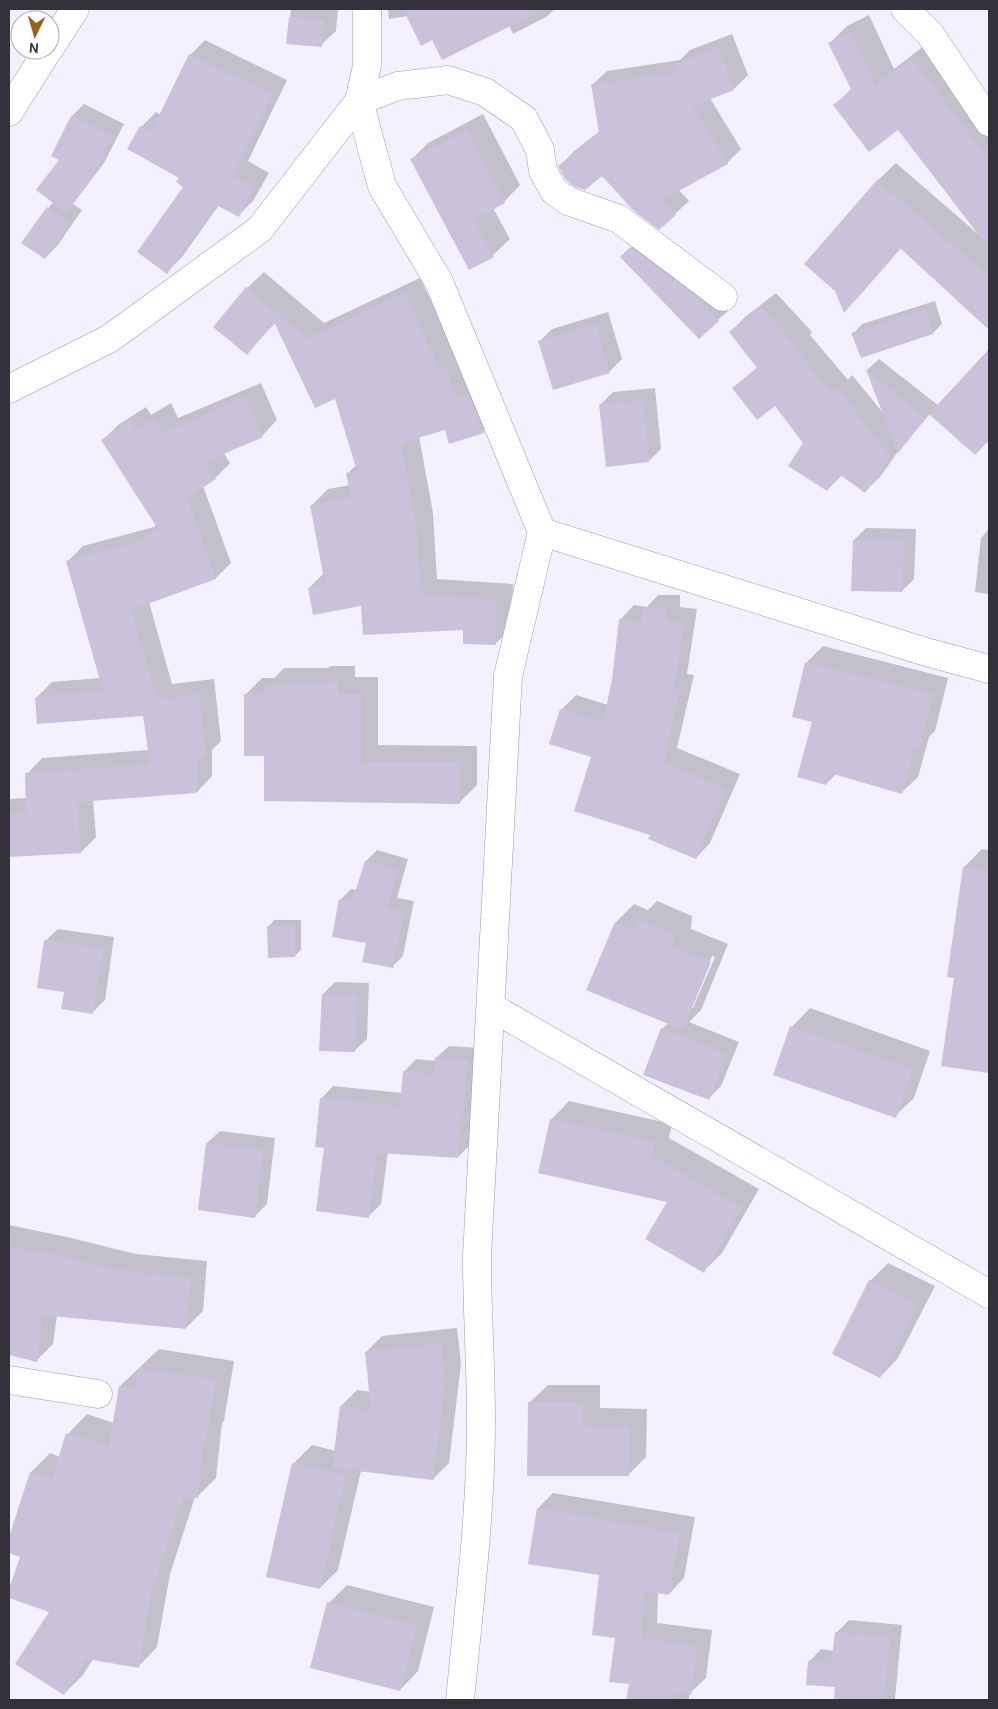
<svg xmlns="http://www.w3.org/2000/svg" width="998" height="1709" font-family="Cabin,sans-serif">
<style>
.shadow{fill:#0003;fill-rule:evenodd}
.building{fill:#c9c2da}
.lines{fill:none;stroke-linecap:round;stroke-linejoin:round}
.minor-casing{stroke:#a099b1;stroke-width:29}
.minor{stroke:#fff;stroke-width:28}
</style>
<rect width="100%" height="100%" fill="#f4f0ff"/>
<g class="shadow">
<path d="M291,9H338L336,31L321,45L288,43Z"/>
<path d="M388,9H555L546,17L513,34L509,25L432,39L408,16L389,19Z"/>
<path d="M869,15L894,69L929,42L989,120V315L978,318L902,247L861,294L844,311L836,290L805,264L878,180L896,163L978,234L898,129L835,105L852,88L830,43L847,26Z"/>
<path d="M732,34L748,75L734,89L710,98L741,149L727,163L678,189L689,201L675,214L602,175L560,166L573,152L600,131L593,84L607,71L680,60L690,50Z"/>
<path d="M205,40L287,80L248,161L269,173L253,201L238,216L219,205L182,257L167,272L185,186L180,177L141,127L156,112L161,115L190,55Z"/>
<path d="M84,104L124,124L104,163L73,204L82,210L57,246L45,258L23,243L53,202L61,159L52,155L72,116Z"/>
<path d="M483,114L520,185L504,202L493,208L510,239L493,255L469,268L412,159L428,143Z"/>
<path d="M641,238L706,287L728,311L718,320L622,257Z"/>
<path d="M264,272L324,323L420,278L456,353L499,416L483,432L446,428L419,436L433,513L437,579L513,584L512,628L495,644L465,628L363,604L309,588L324,573L311,506L328,489L350,485L347,474L356,465L336,397L276,322L247,353L215,326L247,288Z"/>
<path d="M776,293L812,332L810,335L848,380L852,375L884,414L867,370L879,359L939,406L989,350V440L975,454L930,414L899,450L880,477L865,491L842,475L827,490L804,443L775,405L734,388L758,367L730,332L745,317Z"/>
<path d="M935,301L942,324L933,333L862,356L853,334L862,324Z"/>
<path d="M608,312L622,359L610,371L554,388L540,341L552,329Z"/>
<path d="M261,383L277,420L262,436L223,452L230,463L215,478L203,486L231,563L216,578L149,602L172,684L214,679L221,741L212,750V776L197,792L93,799L96,837L81,852L9,856V799L27,798V774L42,758L149,750L144,714L36,698L52,682L100,678L67,562L83,546L154,527L156,525L103,440L118,425L146,407L151,415L171,403L178,418Z"/>
<path d="M655,388L661,449L649,461L601,404L613,392Z"/>
<path d="M866,528L916,529L914,579L902,591L854,540Z"/>
<path d="M989,529V594L975,592L981,538Z"/>
<path d="M658,595H680V607L697,609L687,674L694,675L677,748L740,774L710,843L696,858L651,834L593,756L551,743L562,709L576,695L608,705L613,681L620,620L634,605L647,607Z"/>
<path d="M823,646L948,678L935,731L929,737L918,777L901,793L836,774L826,784L814,721L806,663Z"/>
<path d="M330,666H355V677H378V745L477,746V785L460,802L265,755L245,695L262,678H274L284,668H328Z"/>
<path d="M982,849L989,850V1071L942,1065L955,977L964,867Z"/>
<path d="M377,850L408,859L397,898L414,901L403,956L392,967L367,942L340,900L351,889L357,890L366,861Z"/>
<path d="M657,901L692,916L691,929L728,944L701,1010L689,1022L739,1042L721,1086L709,1098L662,1029L669,1023L588,989L616,922L634,904L648,910ZM712,956L715,957L693,1008H690Z"/>
<path d="M274,920H301V950L295,956L269,926Z"/>
<path d="M58,929L114,937L105,1000L93,1012L45,941Z"/>
<path d="M335,982L369,983L367,1039L354,1051L323,994Z"/>
<path d="M810,1008L930,1051L914,1098L895,1116L775,1074L792,1027Z"/>
<path d="M449,1046L480,1048L470,1145L458,1157L388,1152L381,1204L369,1216L325,1147L321,1099L333,1086L402,1093L404,1072L416,1059L436,1061V1058Z"/>
<path d="M569,1101L672,1124L669,1138L759,1189L722,1253L704,1271L669,1201L551,1120Z"/>
<path d="M220,1131L275,1138L267,1204L255,1216L207,1143Z"/>
<path d="M9,1225L67,1237L136,1254L207,1261L203,1311L186,1328L57,1315L53,1344L36,1361L9,1354Z"/>
<path d="M888,1263L935,1286L898,1358L880,1377L870,1281Z"/>
<path d="M457,1328L461,1364L449,1463L433,1479L361,1471L338,1570L320,1588L293,1464L312,1445L336,1451L341,1406L357,1390L371,1392L366,1352L382,1336Z"/>
<path d="M159,1349L234,1361L224,1421L222,1423L216,1478L197,1497H195L170,1574L157,1647L138,1667L93,1659L83,1675L64,1694L51,1611L9,1596V1592L22,1556L9,1552V1541L31,1472L50,1453L60,1457L68,1434L87,1414L114,1423L120,1386Z"/>
<path d="M548,1385H600V1408L647,1409L646,1457L628,1475L529,1403Z"/>
<path d="M553,1493L695,1517L684,1578L669,1594L658,1592L657,1623L712,1630L706,1678L689,1694V1700H645L628,1698L630,1683L617,1637L601,1574L538,1508Z"/>
<path d="M347,1585L434,1607L418,1671L400,1690L329,1603Z"/>
<path d="M849,1620L902,1625L895,1699L893,1700H835L837,1686L809,1662L821,1649L834,1651L837,1632Z"/>
</g>
<g class="building">
<path d="M403,9H545L442,60L432,40L421,46Z"/>
<path d="M289,17L324,20L322,47L286,44Z"/>
<path d="M851,32L876,85L911,58L989,159V248L898,130L869,152L833,105L852,91L828,43Z"/>
<path d="M718,47L734,90L693,106L728,164L662,200L676,215L659,230L633,210L602,176L585,190L575,187L566,180L558,166L599,133L591,84L678,72L675,64Z"/>
<path d="M189,54L273,95L233,176L255,188L239,217L216,205L167,274L137,252L183,187L176,182L179,178L127,149L140,126L151,132Z"/>
<path d="M71,116L113,136L93,176L66,213L36,190L59,160L51,156Z"/>
<path d="M467,130L505,203L474,220L494,257L469,270L410,159Z"/>
<path d="M877,180L989,276V330L900,248L844,313L835,291L804,264Z"/>
<path d="M47,207L70,223L45,259L21,243Z"/>
<path d="M630,247L696,296L719,321L699,339L620,257Z"/>
<path d="M246,287L307,339L404,293L440,369L447,367L456,398L468,394L484,433L449,444L445,430L401,443L417,530L421,595L497,600L496,645L463,644V630L363,635L361,606L313,615L308,588L325,584L310,505L351,497L346,473L357,471L335,399L315,408L274,322L247,355L213,327Z"/>
<path d="M761,307L798,348L796,350L833,394L837,388L891,457L865,493L839,474L827,491L788,466L803,443L775,406L757,420L732,388L757,368L729,332Z"/>
<path d="M925,309L933,334L861,358L851,333Z"/>
<path d="M596,324L610,373L553,390L538,341Z"/>
<path d="M989,349V440L975,455L929,414Z"/>
<path d="M866,370L926,418L898,453Z"/>
<path d="M245,397L263,437L205,462L216,479L187,498L216,579L131,610L157,699L199,694L206,757L197,758V793L77,802L81,853L9,857V813H26L25,773L150,764L143,716L37,724L35,697L103,691L66,561L147,539L145,534L158,529L101,440L130,421L136,430L155,418L162,433Z"/>
<path d="M643,400L649,462L606,467L599,404Z"/>
<path d="M853,540L904,541L902,592L851,591Z"/>
<path d="M643,609H666V621L684,623L674,688L680,689L664,762L726,789L696,859L648,839L650,835L574,811L591,757L549,744L560,709L603,722L612,680L619,619L642,622Z"/>
<path d="M805,662L933,694L919,749L915,748L902,794L830,773L826,785L797,777L812,722L792,717Z"/>
<path d="M338,682V694H361V762H460V804L264,801V756H244V694L265,695V685L311,684V683Z"/>
<path d="M365,861L398,870L387,908L404,912L393,968L362,962L366,943L332,937L339,899L352,902Z"/>
<path d="M963,867L989,871V1073L941,1066L954,978L947,977Z"/>
<path d="M637,919L674,934L673,947L711,962L683,1030L586,990L615,922L633,929Z"/>
<path d="M295,925V957L268,958L267,926Z"/>
<path d="M44,940L103,949L93,1014L61,1009L64,992L37,988Z"/>
<path d="M322,994L357,995L355,1052L319,1051Z"/>
<path d="M790,1026L913,1069L896,1118L773,1075Z"/>
<path d="M661,1028L727,1054L709,1100L643,1075Z"/>
<path d="M435,1057L468,1060L463,1118H461L458,1158L377,1153L369,1218L316,1211L324,1148L315,1147L320,1098L400,1106L403,1071L434,1074Z"/>
<path d="M550,1119L655,1142L652,1156L742,1208L704,1273L645,1239L667,1202L538,1173Z"/>
<path d="M206,1143L263,1150L255,1218L198,1210Z"/>
<path d="M9,1246L49,1253L118,1270L191,1278L186,1329L42,1315L37,1362L9,1355Z"/>
<path d="M869,1280L917,1304L880,1378L832,1354Z"/>
<path d="M441,1343L445,1381L433,1480L332,1468L340,1406L371,1410L365,1352Z"/>
<path d="M139,1368L216,1380L206,1441H203L198,1498L183,1497L151,1594L139,1668L87,1659L64,1695L15,1664L49,1612L9,1598V1589L20,1557L9,1553V1537L30,1472L52,1479L66,1433L109,1446L119,1386L135,1388Z"/>
<path d="M528,1402H583L582,1426L629,1427V1476H527Z"/>
<path d="M292,1463L346,1475L320,1589L266,1577Z"/>
<path d="M537,1508L680,1533L669,1595L644,1591L642,1638L697,1646L691,1695L675,1693V1700H626L629,1684L609,1682L615,1638L592,1635L599,1575L528,1564Z"/>
<path d="M327,1602L417,1626L400,1691L310,1668Z"/>
<path d="M835,1632L890,1637L884,1700H834L835,1687L806,1685L808,1661L831,1664Z"/>
</g>
<g class="lines">
<defs>
<g id="minor">
<path d="M367,9V66L359,101L382,186L439,282L542,532L508,676L477,1256C477,1311 481,1365 481,1420C481,1513 469,1607 460,1700"/>
<path d="M905,9L930,34L989,122"/>
<path d="M50,48L75,9"/>
<path d="M9,112L48,50"/>
<path d="M9,389L109,339L260,229L359,101L398,86L448,80L485,92L524,119L540,150L543,171L554,191L568,201L619,219L723,297"/>
<path d="M542,532L926,652L989,669"/>
<path d="M491,1007L989,1294"/>
<path d="M9,1380L98,1394"/>
</g>
</defs>
<use href="#minor" class="minor-casing"/>
<use href="#minor" class="minor"/>
</g>
<rect width="998" height="1709" fill="none" stroke="#34313a" stroke-width="20"/>
<g transform="translate(35 35) rotate(185)"><circle r="24" fill="#ffffff" stroke="#aeadb0"/>
<path d="M0-4L9 19L0 12L-9 19Z" fill="#99611d"/>
<text y="-8" font-size="14" font-weight="bold" text-anchor="middle" fill="#34313a">N</text>
</g>
</svg>
